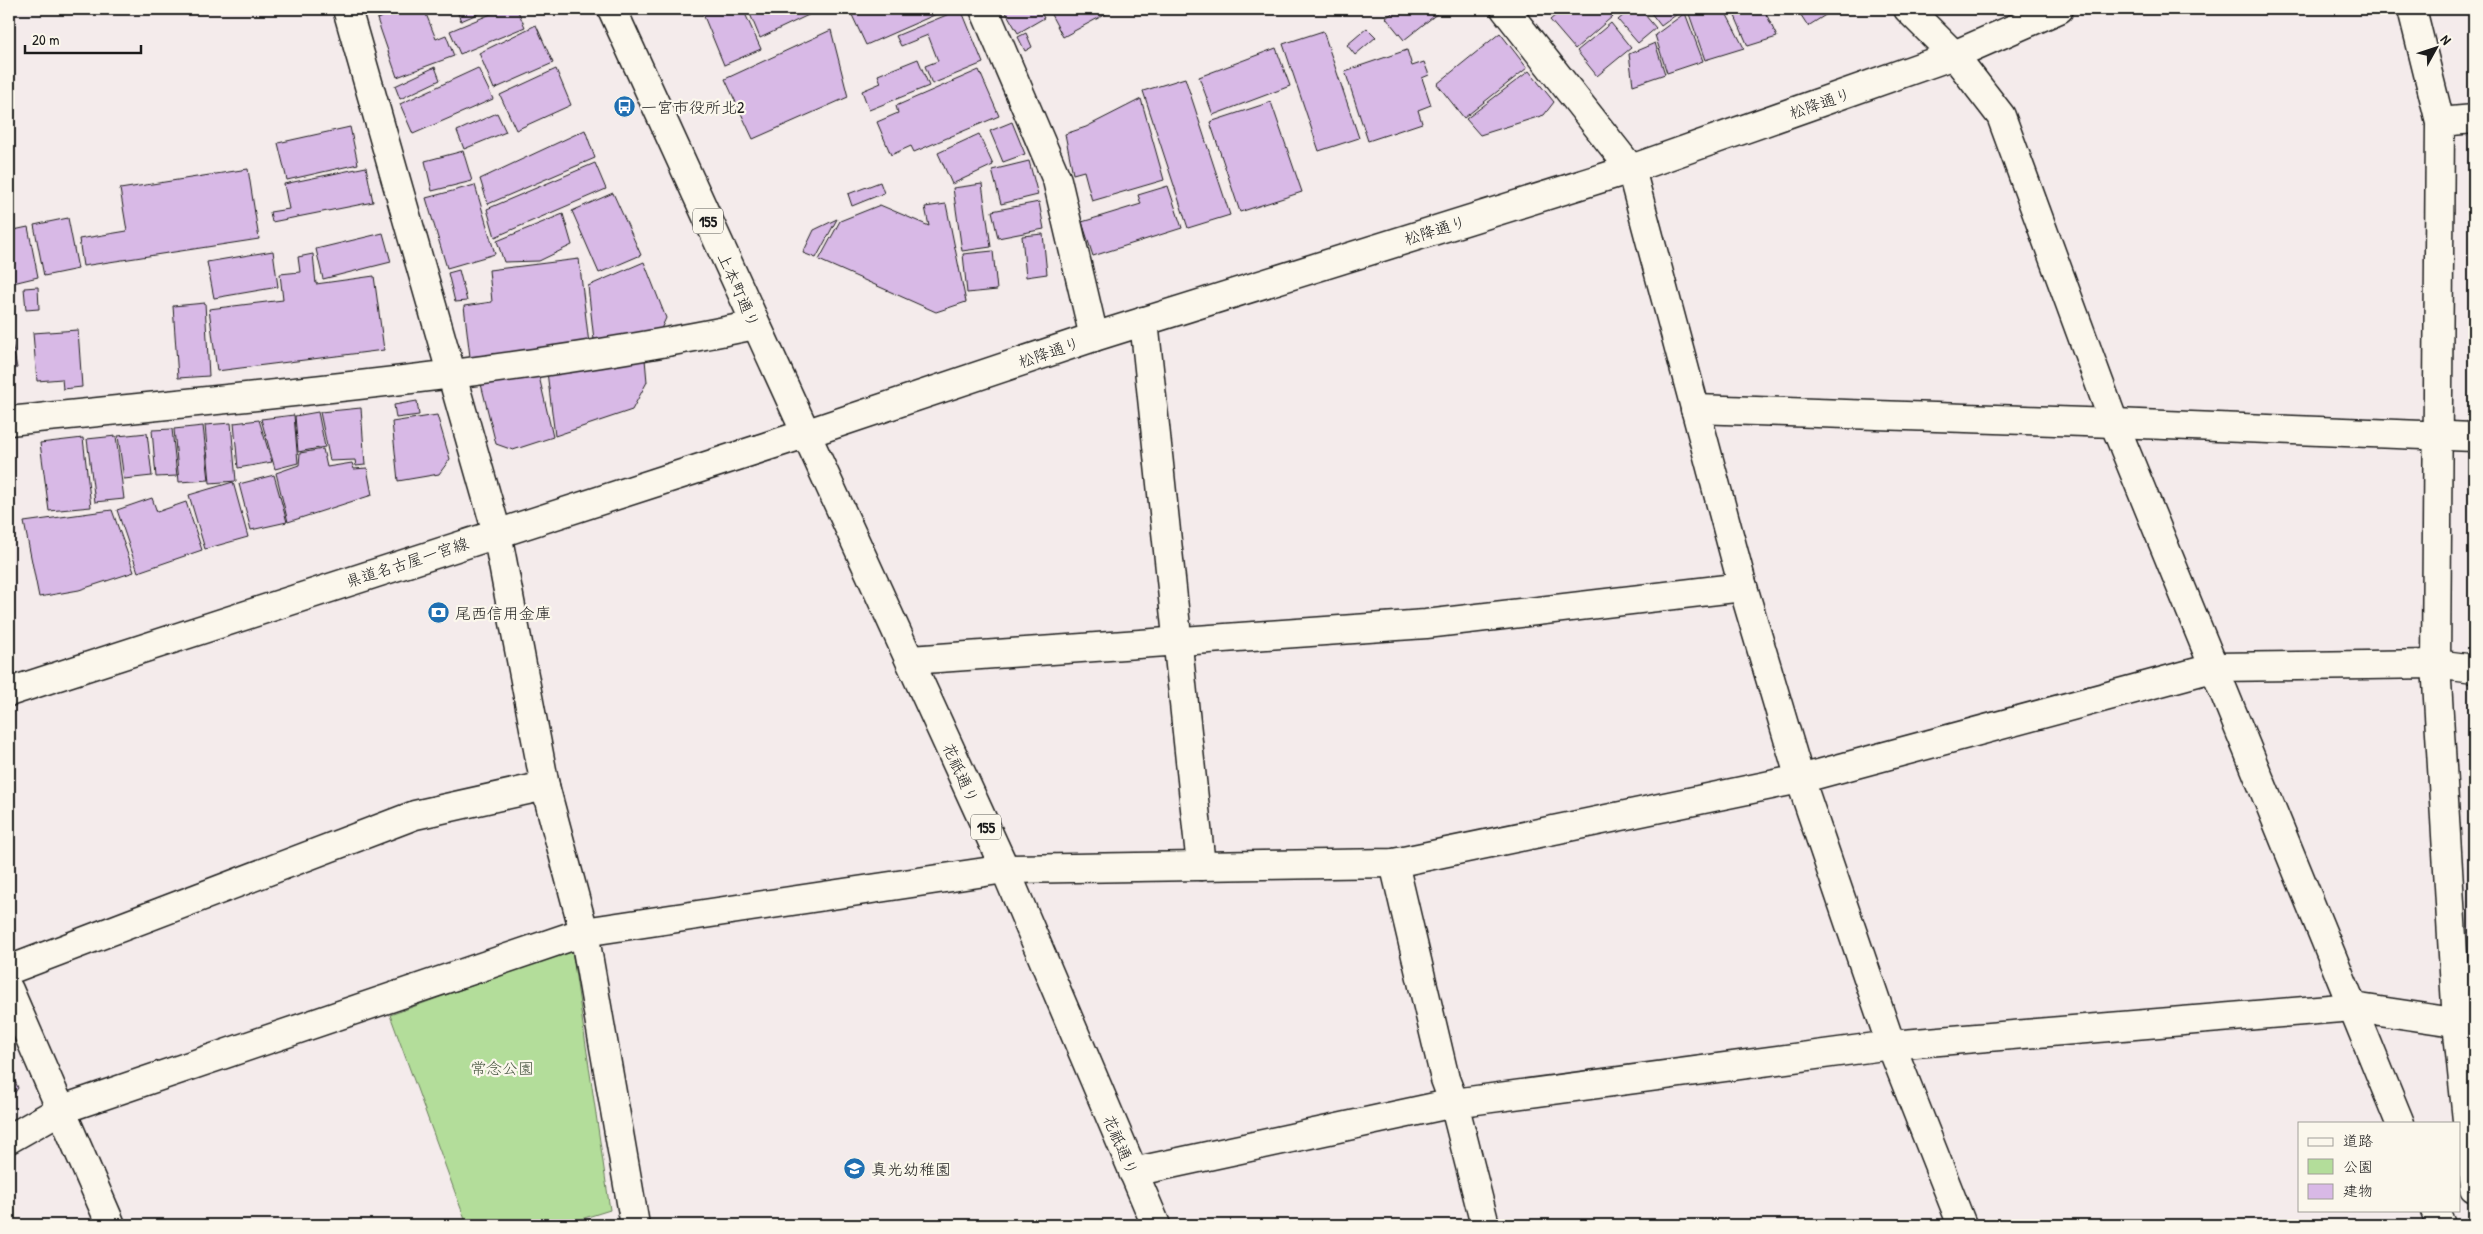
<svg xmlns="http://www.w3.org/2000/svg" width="2483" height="1234" font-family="'Patrick Hand','Klee One',sans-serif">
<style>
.green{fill:#b3dd9a;stroke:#687c5b}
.building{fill:#d8b9e6;stroke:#1c1c1c}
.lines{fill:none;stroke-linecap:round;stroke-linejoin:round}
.minor-casing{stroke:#1c1c1c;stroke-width:31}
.tertiary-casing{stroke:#1c1c1c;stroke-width:31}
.secondary-casing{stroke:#1c1c1c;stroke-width:31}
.trunk-casing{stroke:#1c1c1c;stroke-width:31}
.minor{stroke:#fbf7ec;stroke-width:28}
.tertiary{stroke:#fbf7ec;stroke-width:28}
.secondary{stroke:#fbf7ec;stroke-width:28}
.trunk{stroke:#fbf7ec;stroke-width:28}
.labels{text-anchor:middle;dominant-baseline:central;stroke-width:4.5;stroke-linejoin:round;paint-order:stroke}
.shield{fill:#fbf7ec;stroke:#5f5e5a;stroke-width:1}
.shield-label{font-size:15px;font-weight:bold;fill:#1c1c1c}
.street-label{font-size:16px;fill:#1c1c1c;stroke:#fbf7ec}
.poi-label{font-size:16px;fill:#1c1c1c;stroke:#fbf7ec;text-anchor:start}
.park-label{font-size:16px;fill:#495642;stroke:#fbf7ec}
</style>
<rect width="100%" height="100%" fill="#f4ebeb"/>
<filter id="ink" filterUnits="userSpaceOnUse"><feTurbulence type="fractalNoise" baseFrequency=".02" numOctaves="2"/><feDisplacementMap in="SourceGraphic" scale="10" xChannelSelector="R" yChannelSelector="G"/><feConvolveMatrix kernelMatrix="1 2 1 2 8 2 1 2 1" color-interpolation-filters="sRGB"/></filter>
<g filter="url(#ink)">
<path class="green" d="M572,950L610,1210L562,1225H467L390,1015Z"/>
<g class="building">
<path d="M402,9H424L436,39L446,35L454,56L397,77L377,19Z"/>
<path d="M456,9H489L461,21Z"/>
<path d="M503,9H517L525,27L460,54L450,31Z"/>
<path d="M701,9H743L761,49L724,65Z"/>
<path d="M748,9H821L760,38Z"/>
<path d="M867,9H948L866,45L852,15Z"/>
<path d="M961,9L983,63L932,84L925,66L938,61L928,35L901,46L896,36Z"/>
<path d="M1004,9H1039L1044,18L1018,33Z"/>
<path d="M1048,9H1115L1063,37Z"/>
<path d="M1397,9H1443L1404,40L1386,18Z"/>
<path d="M1563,9H1619L1620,10L1575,49L1550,20Z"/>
<path d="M1631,9H1640L1656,28L1638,43L1618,20Z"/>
<path d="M1648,9H1684L1661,26Z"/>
<path d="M1690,9H1724L1744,48L1705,60L1688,11Z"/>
<path d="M1732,9H1764L1777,37L1748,46Z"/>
<path d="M1797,9H1835L1808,26Z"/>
<path d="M1685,13L1703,61L1667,73L1655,35Z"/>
<path d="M1611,23L1631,48L1597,76L1577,51Z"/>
<path d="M536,25L553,63L494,89L479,53Z"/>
<path d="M1367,28L1376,37L1355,55L1347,45Z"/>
<path d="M831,30L848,97L753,139L725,79Z"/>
<path d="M1323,31L1359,138L1319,151L1283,44Z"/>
<path d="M1026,33L1032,47L1025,51L1018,37Z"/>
<path d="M1500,33L1527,68L1464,118L1437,84Z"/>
<path d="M1655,43L1665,74L1633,85L1629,54Z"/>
<path d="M1276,48L1290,86L1213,115L1199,77Z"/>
<path d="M1407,50L1412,66L1424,62L1429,75L1422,78L1431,105L1418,110L1422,123L1368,141L1345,71Z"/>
<path d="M918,59L929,86L869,110L862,91L881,83L878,75Z"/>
<path d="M435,67L440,80L400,99L395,86Z"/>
<path d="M478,68L493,99L413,134L400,104Z"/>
<path d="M556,69L571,105L516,130L500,95Z"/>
<path d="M979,70L999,116L914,152L911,146L891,155L877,122L898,113L896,106Z"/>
<path d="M1529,71L1554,102L1544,115L1480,135L1466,119Z"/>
<path d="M1185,78L1230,215L1188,228L1143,91Z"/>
<path d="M1141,99L1164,180L1092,201L1084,171L1073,174L1065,134L1086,127Z"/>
<path d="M1271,102L1302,192L1240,212L1210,122Z"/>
<path d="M497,113L506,132L464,149L457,131Z"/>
<path d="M1012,122L1025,154L1003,162L990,131Z"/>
<path d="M350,127L358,164L287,180L278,143Z"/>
<path d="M585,130L595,158L488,204L480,179Z"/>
<path d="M979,134L993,165L952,184L938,153Z"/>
<path d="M463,151L472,181L432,191L425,161Z"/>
<path d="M1029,161L1038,195L1001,204L992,170Z"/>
<path d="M595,163L606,189L495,237L487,209Z"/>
<path d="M366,167L373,202L272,222L270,212L289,209L284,184Z"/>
<path d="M248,169L259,239L83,266L79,239L127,231L120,189Z"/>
<path d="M880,182L884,193L852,206L848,194Z"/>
<path d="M982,184L991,247L962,251L953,188Z"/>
<path d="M475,185L495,254L447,268L426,198Z"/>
<path d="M1168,186L1182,228L1093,256L1082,222L1141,204L1138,195Z"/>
<path d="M613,193L641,255L599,273L572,211Z"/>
<path d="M1039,202L1044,229L998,238L992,211Z"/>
<path d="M946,204L966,302L936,312L819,260L840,221L880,205L929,226L925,207Z"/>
<path d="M563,214L572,245L539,261L504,262L497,241Z"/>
<path d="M68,218L78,269L44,276L34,225Z"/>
<path d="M837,219L816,258L803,253L814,230Z"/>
<path d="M28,227L38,277L9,284V231Z"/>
<path d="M383,233L391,262L323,279L316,249Z"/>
<path d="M1043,234L1047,274L1026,277L1022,236Z"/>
<path d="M273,251L278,287L214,298L207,262Z"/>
<path d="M993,251L997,290L967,293L963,254Z"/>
<path d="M313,254L316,284L374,276L384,350L217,371L209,309L283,300L280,274L300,272L298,257Z"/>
<path d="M579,259L589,344L470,357L464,306L492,302L489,270Z"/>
<path d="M644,262L666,318L660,331L594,340L588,286Z"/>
<path d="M459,270L467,301L455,302L448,273Z"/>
<path d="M38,287L39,309L26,310L24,288Z"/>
<path d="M205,303L209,376L178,378L173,306Z"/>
<path d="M9,328L17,368L9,370Z"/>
<path d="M78,330L82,387L63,389L62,379L37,381L33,333Z"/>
<path d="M645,359L647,382L632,410L555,436L547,372Z"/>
<path d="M538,372L553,437L513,450L496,444L480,380Z"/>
<path d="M417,401L419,415L396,418L394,405Z"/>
<path d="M361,408L365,465L356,466L355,460L330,461L320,412Z"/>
<path d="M318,412L325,447L298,452L295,416Z"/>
<path d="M294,415L298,463L275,469L261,419Z"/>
<path d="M437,415L450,459L439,474L398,481L392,422Z"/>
<path d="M259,420L272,462L238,468L234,423Z"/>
<path d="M231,423L236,481L210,483L205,425Z"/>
<path d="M203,426L209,480L179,482L174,429Z"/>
<path d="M172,429L177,476L156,477L152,430Z"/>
<path d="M147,433L152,476L124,479L118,436Z"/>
<path d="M116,436L124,499L95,502L87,439Z"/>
<path d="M83,438L91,507L49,511L40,443Z"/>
<path d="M323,449L327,467L352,463L354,469L367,468L372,495L288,522L276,473L299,465L300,453Z"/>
<path d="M274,475L287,522L251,530L239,484Z"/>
<path d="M233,482L248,537L205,549L189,495Z"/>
<path d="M152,498L157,512L186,502L202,550L138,572L117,510Z"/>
<path d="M112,510L134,572L79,590L39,597L24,522Z"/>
<path d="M9,1067L18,1088L9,1101Z"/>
</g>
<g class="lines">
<defs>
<g id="minor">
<path d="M347,9L497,533L545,786L584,932L635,1225"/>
<path d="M984,9L1057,180L1094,337"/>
<path d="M1505,9L1631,169L1743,587L1800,779L1891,1045L1962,1225"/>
<path d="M1908,9L1954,55"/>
<path d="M2412,9L2440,122L2436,664L2457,1023L2474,1188"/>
<path d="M2440,122L2474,119"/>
<path d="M1144,321L1201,866"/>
<path d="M1695,409L2114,423"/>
<path d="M9,421C258,395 510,376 755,325"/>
<path d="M910,660L1426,624L1743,587"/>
<path d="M1394,863L1445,1079L1454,1103L1891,1045L2353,1007L2474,1025"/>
<path d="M9,970L415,815L545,786"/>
<path d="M9,1139L60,1110L584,932L1005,869L1394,863L1800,779L2216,667L2436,664L2474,669"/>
<path d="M1133,1172L1454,1103L1485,1225"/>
</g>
<g id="tertiary">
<path d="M1954,55L2001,116L2114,423L2400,1123"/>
<path d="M2114,423L2474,437"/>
<path d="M805,434L1094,337L1631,169L1954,55L2059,9"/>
<path d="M9,990L111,1225"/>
<path d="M2435,1210L2441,1225"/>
</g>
<path id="secondary" d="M9,692L805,434"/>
<path id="trunk" d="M612,9L1005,869L1156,1225"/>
</defs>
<use href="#minor" class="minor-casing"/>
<use href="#tertiary" class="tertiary-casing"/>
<use href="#secondary" class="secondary-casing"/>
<use href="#trunk" class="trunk-casing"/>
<use href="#minor" class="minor"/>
<use href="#tertiary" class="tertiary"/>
<use href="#secondary" class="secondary"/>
<use href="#trunk" class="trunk"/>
</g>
</g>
<defs>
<symbol id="bus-disc" viewBox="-11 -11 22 22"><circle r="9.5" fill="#1f6fb2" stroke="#fbf7ec"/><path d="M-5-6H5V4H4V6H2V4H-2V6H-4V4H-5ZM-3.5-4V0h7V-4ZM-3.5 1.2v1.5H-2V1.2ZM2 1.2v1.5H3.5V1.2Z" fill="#fff"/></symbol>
<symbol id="bank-disc" viewBox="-11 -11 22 22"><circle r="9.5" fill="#1f6fb2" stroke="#fbf7ec"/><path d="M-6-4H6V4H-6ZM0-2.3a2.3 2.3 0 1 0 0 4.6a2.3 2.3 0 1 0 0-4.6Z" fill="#fff"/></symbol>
<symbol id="school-disc" viewBox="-11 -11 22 22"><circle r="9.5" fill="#1f6fb2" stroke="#fbf7ec"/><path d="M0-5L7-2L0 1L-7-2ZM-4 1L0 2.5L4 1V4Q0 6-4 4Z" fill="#fff"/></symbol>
</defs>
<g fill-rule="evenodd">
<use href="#bus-disc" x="612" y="94" width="25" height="25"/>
<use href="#bank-disc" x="426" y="600" width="25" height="25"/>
<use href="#school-disc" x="842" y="1156" width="25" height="25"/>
</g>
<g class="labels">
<g class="shield">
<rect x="693" y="208.5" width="30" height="25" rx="4"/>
<rect x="971" y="814.5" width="30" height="25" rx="4"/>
</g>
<g class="shield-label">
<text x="708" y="221">155</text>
<text x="986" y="827">155</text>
</g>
<g class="street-label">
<text transform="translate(1820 103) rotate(-19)">松降通り</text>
<text transform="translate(1435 230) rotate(-17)">松降通り</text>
<text transform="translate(739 290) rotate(66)">上本町通り</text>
<text transform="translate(1049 352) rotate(-19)">松降通り</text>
<text transform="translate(407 562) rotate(-18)">県道名古屋一宮線</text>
<text transform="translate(961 773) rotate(66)">花祇通り</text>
<text transform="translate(1121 1145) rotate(67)">花祇通り</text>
</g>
<g class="poi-label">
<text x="641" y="107">一宮市役所北2</text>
<text x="455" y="613">尾西信用金庫</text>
<text x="871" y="1169">真光幼稚園</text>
</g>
<g class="park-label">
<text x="502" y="1068">常念公園</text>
</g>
</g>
<rect width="2483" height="1234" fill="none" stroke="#fbf7ec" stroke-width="30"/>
<rect x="15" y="15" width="2453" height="1204" fill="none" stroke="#1c1c1c" stroke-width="2" filter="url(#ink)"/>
<rect x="2298" y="1122" width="162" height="90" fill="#fbf7ec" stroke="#a29f99"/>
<rect x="2308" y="1138" width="25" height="8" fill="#fbf7ec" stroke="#a29f99"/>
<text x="2343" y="1146" font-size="15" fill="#1c1c1c">道路</text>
<rect x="2308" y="1159" width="25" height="15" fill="#b3dd9a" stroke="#a29f99"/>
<text x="2343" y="1172" font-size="15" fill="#1c1c1c">公園</text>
<rect x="2308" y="1184" width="25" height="15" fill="#d8b9e6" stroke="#a29f99"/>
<text x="2343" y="1196" font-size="15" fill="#1c1c1c">建物</text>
<g transform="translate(2436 48) rotate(50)" stroke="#fbf7ec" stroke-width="4" paint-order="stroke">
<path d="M0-4L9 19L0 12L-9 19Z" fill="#1c1c1c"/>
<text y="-8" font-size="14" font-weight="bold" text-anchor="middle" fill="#1c1c1c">N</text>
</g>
<path d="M25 45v8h116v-8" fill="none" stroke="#1c1c1c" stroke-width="2.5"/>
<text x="32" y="45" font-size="15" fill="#1c1c1c" stroke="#fbf7ec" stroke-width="4" paint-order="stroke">20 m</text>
</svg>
